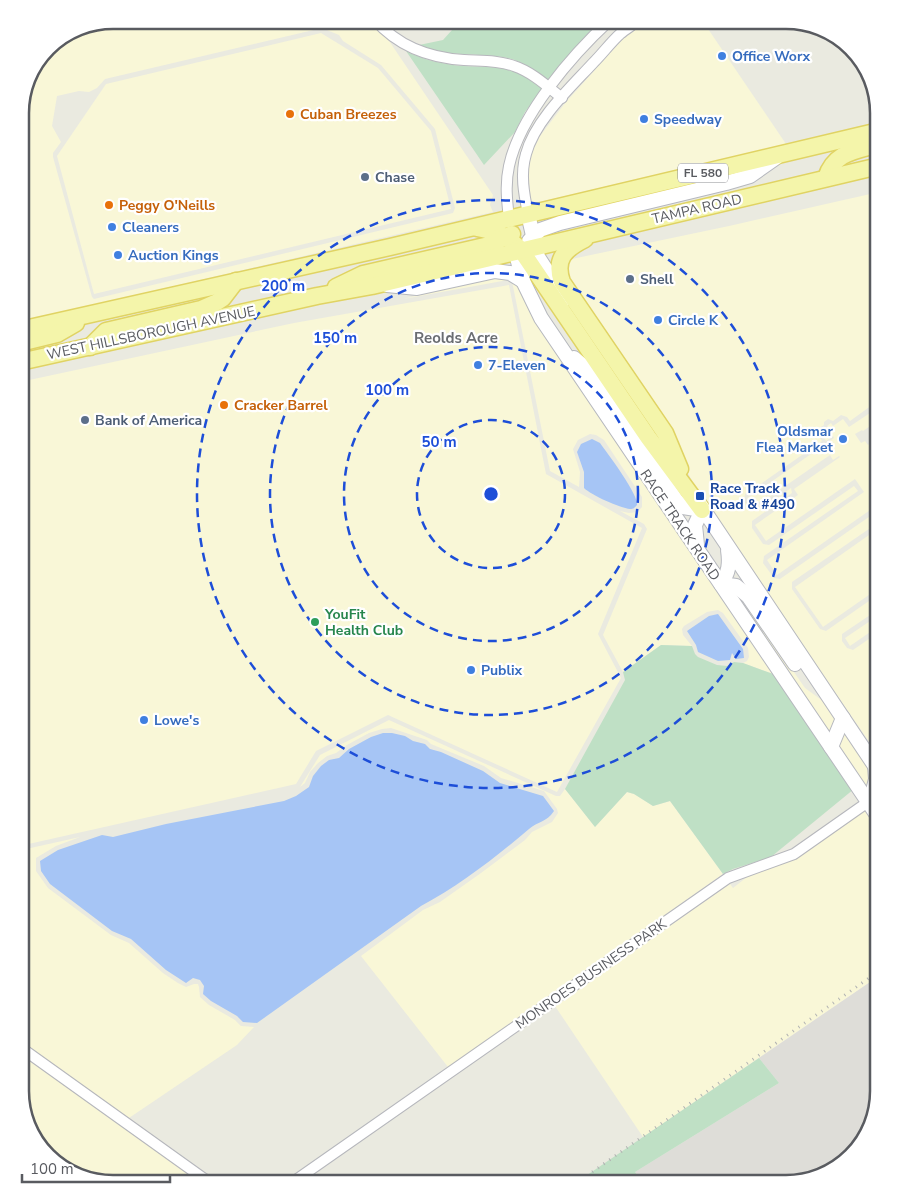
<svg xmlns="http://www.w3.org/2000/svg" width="899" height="1204" font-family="'Nunito Sans',sans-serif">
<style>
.commercial{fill:#f9f7d7;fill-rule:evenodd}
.industrial{fill:#deddd8}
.green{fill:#bfe0c5}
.water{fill:#a6c5f5}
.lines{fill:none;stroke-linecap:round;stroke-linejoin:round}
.street-casing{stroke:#b6b7bc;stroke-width:12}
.secondary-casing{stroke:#b6b8be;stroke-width:16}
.primary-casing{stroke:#e0d363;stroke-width:19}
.street{stroke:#fff;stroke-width:10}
.secondary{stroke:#fff;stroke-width:14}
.primary{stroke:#f4f5aa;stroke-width:16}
.rail{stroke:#b1b2b2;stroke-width:3;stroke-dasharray:1 6;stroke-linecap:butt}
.ring{fill:none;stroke:#1d4ed8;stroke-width:2.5;stroke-dasharray:9 6}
.shop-dot{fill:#3f7fe0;stroke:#fff;stroke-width:2}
.food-dot{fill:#e8710a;stroke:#fff;stroke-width:2}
.service-dot{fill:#5c6f8a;stroke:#fff;stroke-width:2}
.transit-dot{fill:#1a4fb4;stroke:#fff;stroke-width:2}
.leisure-dot{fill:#2e9e5b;stroke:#fff;stroke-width:2}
.labels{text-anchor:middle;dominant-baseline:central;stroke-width:4.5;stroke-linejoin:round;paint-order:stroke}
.shield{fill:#fff;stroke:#8b8c90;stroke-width:1}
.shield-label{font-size:12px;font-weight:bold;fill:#595b60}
.shop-label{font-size:14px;font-weight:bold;fill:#366cbe;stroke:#fff;text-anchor:start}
.food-label{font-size:14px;font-weight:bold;fill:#c56008;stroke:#fff;text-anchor:start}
.service-label{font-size:14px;font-weight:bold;fill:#4e5e75;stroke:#fff;text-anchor:start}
.street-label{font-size:14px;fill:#595b60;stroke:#fff}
.transit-label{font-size:14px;font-weight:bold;fill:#164399;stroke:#fff;text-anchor:start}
.leisure-label{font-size:14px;font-weight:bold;fill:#27864d;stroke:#fff;text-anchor:start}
.neighbourhood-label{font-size:15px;font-weight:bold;fill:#6a6d72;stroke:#fff}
.rim{fill:none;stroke:#595b60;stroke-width:2.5}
.centre{fill:#1d4ed8;stroke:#fff;stroke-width:2.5}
.ring-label{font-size:15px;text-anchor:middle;font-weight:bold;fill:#1d4ed8;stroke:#fff;stroke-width:4.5;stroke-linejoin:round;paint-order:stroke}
</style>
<rect width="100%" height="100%" fill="#eaeae0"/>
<g class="commercial">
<path d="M113,20H328L332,25L352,20H375L493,195L490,205L493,212L20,322V107L30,72L51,43ZM322,28L339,35L343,41L381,65L435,129L455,208L453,213L94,299L92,297L53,157V153L61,142L52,126L57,96L79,91L89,92L97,88L105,79Z"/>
<path d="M649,20H702L786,144L531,204L528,167L531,154L540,136L566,102L623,39Z"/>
<path d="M321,33L378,68L431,131L451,209L94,294L57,156L106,84Z"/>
<path d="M879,192V400L850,421L847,417L841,415L833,421L828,419L824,422V425L818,429V435L822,441L759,485L758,487L754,488L745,494L744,501L749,508L755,510L768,501L771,502L791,488L792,493L752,521V528L763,544L769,545L854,486L858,491L764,556L763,563L774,578L780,579L876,512L879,517V522L792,582V589L820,629L826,631L879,594V609L842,634V641L847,648L853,650L879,632V756L702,500L687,471L567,280V260L729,226Z"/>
<path d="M496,277L509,279L519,286L716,590H719L776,675L743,663L747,661L749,657L748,648L723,613L718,610L707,612L684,626L682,629L683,635L692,646L661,645L623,672L603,635L647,529L644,524L620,511L629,513L637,512L642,507V497L604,440L596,435L590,434L578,440L573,449L580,472L579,487L550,471L512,281L508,280L403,299Z"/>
<path d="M509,285L546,474L642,528L598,634L621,678L557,792L388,715L316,751L296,784L24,845L20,827V382L294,323Z"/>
<path d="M879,407V420L863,431L862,430L855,434L861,443L865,441L868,445L871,442L869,440L879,433V467L872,472L879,481V510L876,506L777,575L767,560L864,492L855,479L766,541L755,525L798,495L794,489L840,457L839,456L833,460L830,455L768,498L767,496L753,506L747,498L757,492L758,493L761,489L834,438L833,436L826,441L821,433L828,428L827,426L831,423L833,426L843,419L849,427Z"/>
<path d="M879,528V588L823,627L795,587Z"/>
<path d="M731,591L744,600L805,688L827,704L868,764L869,778L867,790Z"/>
<path d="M879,615V626L850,646L845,638Z"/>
<path d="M389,720L556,796H560L565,789L595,827L627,792L634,794L653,806L670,801L723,874L448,1067L361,956L423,910L440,902L481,873L525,840L532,832L552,822L558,813L557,809L544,791L501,778L484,766L431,744L427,740L391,728L382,729L369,733L347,745L336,753L327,756L318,763L310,772L305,783L300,787L320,755Z"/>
<path d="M867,809L879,827V976L643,1137L555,1006L730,884L733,888L747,877L796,859Z"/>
<path d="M80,837L56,846L36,858V871L48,888L111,935L129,943L163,973L178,983L186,987L194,984H198L199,987L200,997L209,1005L235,1020L241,1026L254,1027L237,1045L129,1118L20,1041V845L23,849H26Z"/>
<path d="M20,1053L85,1099L204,1184H113L67,1172L36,1142L20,1091Z"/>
</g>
<path class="industrial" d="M879,976V1091L867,1137L837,1168L786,1184H650L648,1181H642L635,1172L779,1083L759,1058Z"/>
<g class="green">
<path d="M461,20H602L571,53L548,81C538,73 527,65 515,60C497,54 479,56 461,54C446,53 433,50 419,45L443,40Z"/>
<path d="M406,51C423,60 443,64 462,66C479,67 496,66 512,71C523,74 533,82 542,89L525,112L515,132L484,165Z"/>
<path d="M661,645L692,646L695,654L698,657L717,665L727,666L734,662L743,663L776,675L854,789L771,857L733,869L723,874L670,801L653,806L634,794L627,792L595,827L565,789L625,680L623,672Z"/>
<path d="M759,1058L779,1083L635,1172L642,1181L639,1184H574Z"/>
</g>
<g class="water">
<path d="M592,439L600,443C608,454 639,495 637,505C634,508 634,509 630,509C620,508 591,495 584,488V472L577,452L581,444Z"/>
<path d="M718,614L743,649L744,658L736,659L732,653L730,660L718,661L698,652L696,645L687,631L709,616Z"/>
<path d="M383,733H392L405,736L413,741L425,744L430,749L441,752L483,771L500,783L543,796L554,811C546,823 538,821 529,829C496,857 459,886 421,906L257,1023L243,1022L237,1016L211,1001L203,994L204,986L200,980L193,978L186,983L166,970L131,939L112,931L50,884L41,871L40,861L58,850L102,835L113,837L166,824L284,801L296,796L309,787L313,776L321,766L329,760L339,758L349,749L371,737Z"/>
</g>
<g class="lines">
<defs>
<g id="street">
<path d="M375,20C398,46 430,58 464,60C481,61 498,60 514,66C532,72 547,86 562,98"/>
<path d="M528,214C524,194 520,174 526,154C535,120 571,87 594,62C603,53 611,42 620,34C626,29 633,25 639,20"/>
<path d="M509,219C507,201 505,184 509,166C520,115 572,55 610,20"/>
<path d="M20,1047L203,1178L215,1184"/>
<path d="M287,1184L293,1182L728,878L794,854L868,802L874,779L873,765"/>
</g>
<g id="secondary">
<path d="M528,214L538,257L565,299"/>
<path d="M529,241L540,230L560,223L726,183L750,176L777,157"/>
<path d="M513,242L523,281L541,318L879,818"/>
<path d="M387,285L417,288L495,271L510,273L523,281"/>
<path d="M574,358L590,372L676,500L683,507L702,510"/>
<path d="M697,500L879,772"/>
<path d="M697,545L695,525L702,510"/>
<path d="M721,584L736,586L748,596L795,664"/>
<path d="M721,584C729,572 730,564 728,550"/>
<path d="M831,747L843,718"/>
</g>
<g id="primary">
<path d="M826,178C834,152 855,151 879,144"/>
<path d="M477,228C497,232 506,235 521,250L648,437L702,510"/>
<path d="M585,239C565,249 554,259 562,282L665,433L680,469"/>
<path d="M336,287L363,274L489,245L512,234"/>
<path d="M20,330L390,247L879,131"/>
<path d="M20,343L57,334L76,323"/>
<path d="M90,347L106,331L201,309L217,302L223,298L236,281"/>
<path d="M20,362L317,296L372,286L879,166"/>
</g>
</defs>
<use href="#street" class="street-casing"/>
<use href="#secondary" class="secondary-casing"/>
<use href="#primary" class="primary-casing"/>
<use href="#street" class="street"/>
<use href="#secondary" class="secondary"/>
<use href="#primary" class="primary"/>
<path class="rail" d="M575,1184L879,971"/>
</g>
<g class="ring">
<circle cx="491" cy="494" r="74"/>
<circle cx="491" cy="494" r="147"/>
<circle cx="491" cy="494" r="221"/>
<circle cx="491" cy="494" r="294"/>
</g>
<g class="shop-dot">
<circle cx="722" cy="56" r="5"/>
<circle cx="644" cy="119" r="5"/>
<circle cx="112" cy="227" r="5"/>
<circle cx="118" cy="255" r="5"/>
<circle cx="658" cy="320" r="5"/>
<circle cx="478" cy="365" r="5"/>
<circle cx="843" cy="439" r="5"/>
<circle cx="471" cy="670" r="5"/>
<circle cx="144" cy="720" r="5"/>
</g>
<g class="food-dot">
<circle cx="290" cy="114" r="5"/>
<circle cx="109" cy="205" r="5"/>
<circle cx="224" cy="405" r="5"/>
</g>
<g class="service-dot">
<circle cx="365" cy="177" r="5"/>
<circle cx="630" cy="279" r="5"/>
<circle cx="85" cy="420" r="5"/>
</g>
<rect class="transit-dot" x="695" y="491" width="10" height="10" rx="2.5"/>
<circle class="leisure-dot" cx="315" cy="622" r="5"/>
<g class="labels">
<rect class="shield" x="678" y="163.5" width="50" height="19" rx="4"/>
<g class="shield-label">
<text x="703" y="173">FL 580</text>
</g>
<g class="shop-label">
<text x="732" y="56">Office Worx</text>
<text x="654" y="119">Speedway</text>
<text x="122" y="227">Cleaners</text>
<text x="128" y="255">Auction Kings</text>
<text x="668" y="320">Circle K</text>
<text x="488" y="365">7-Eleven</text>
<text x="833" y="431" text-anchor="end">Oldsmar<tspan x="833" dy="16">Flea Market</tspan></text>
<text x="481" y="670">Publix</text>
<text x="154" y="720">Lowe's</text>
</g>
<g class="food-label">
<text x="300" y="114">Cuban Breezes</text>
<text x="119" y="205">Peggy O'Neills</text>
<text x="234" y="405">Cracker Barrel</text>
</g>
<g class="service-label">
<text x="375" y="177">Chase</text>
<text x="640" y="279">Shell</text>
<text x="95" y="420">Bank of America</text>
</g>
<g class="street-label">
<text transform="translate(697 209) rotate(-13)">TAMPA ROAD</text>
<text transform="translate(151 333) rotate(-12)">WEST HILLSBOROUGH AVENUE</text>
<text transform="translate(680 525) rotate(56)">RACE TRACK ROAD</text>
<text transform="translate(591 974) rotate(-35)">MONROES BUSINESS PARK</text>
</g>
<g class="transit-label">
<text x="710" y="488">Race Track<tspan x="710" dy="16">Road &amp; #490</tspan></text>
</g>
<g class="leisure-label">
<text x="325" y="614">YouFit<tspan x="325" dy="16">Health Club</tspan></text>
</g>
<g class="neighbourhood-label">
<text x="456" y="338">Reolds Acre</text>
</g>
</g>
<path d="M0 0H899V1204H0ZM113 29H786A84 84 0 0 1 870 113V1091A84 84 0 0 1 786 1175H113A84 84 0 0 1 29 1091V113A84 84 0 0 1 113 29Z" fill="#fff" fill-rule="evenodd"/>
<path class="rim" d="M113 29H786A84 84 0 0 1 870 113V1091A84 84 0 0 1 786 1175H113A84 84 0 0 1 29 1091V113A84 84 0 0 1 113 29Z"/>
<circle cx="491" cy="494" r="8" class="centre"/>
<g class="ring-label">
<text x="283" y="291">200 m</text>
<text x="335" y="343">150 m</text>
<text x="387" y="395">100 m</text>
<text x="439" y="447">50 m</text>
</g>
<path d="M22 1174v8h148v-8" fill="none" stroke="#595b60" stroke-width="2.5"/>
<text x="30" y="1174" font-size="15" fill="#595b60" stroke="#ffffff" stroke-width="4" paint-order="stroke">100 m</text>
</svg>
